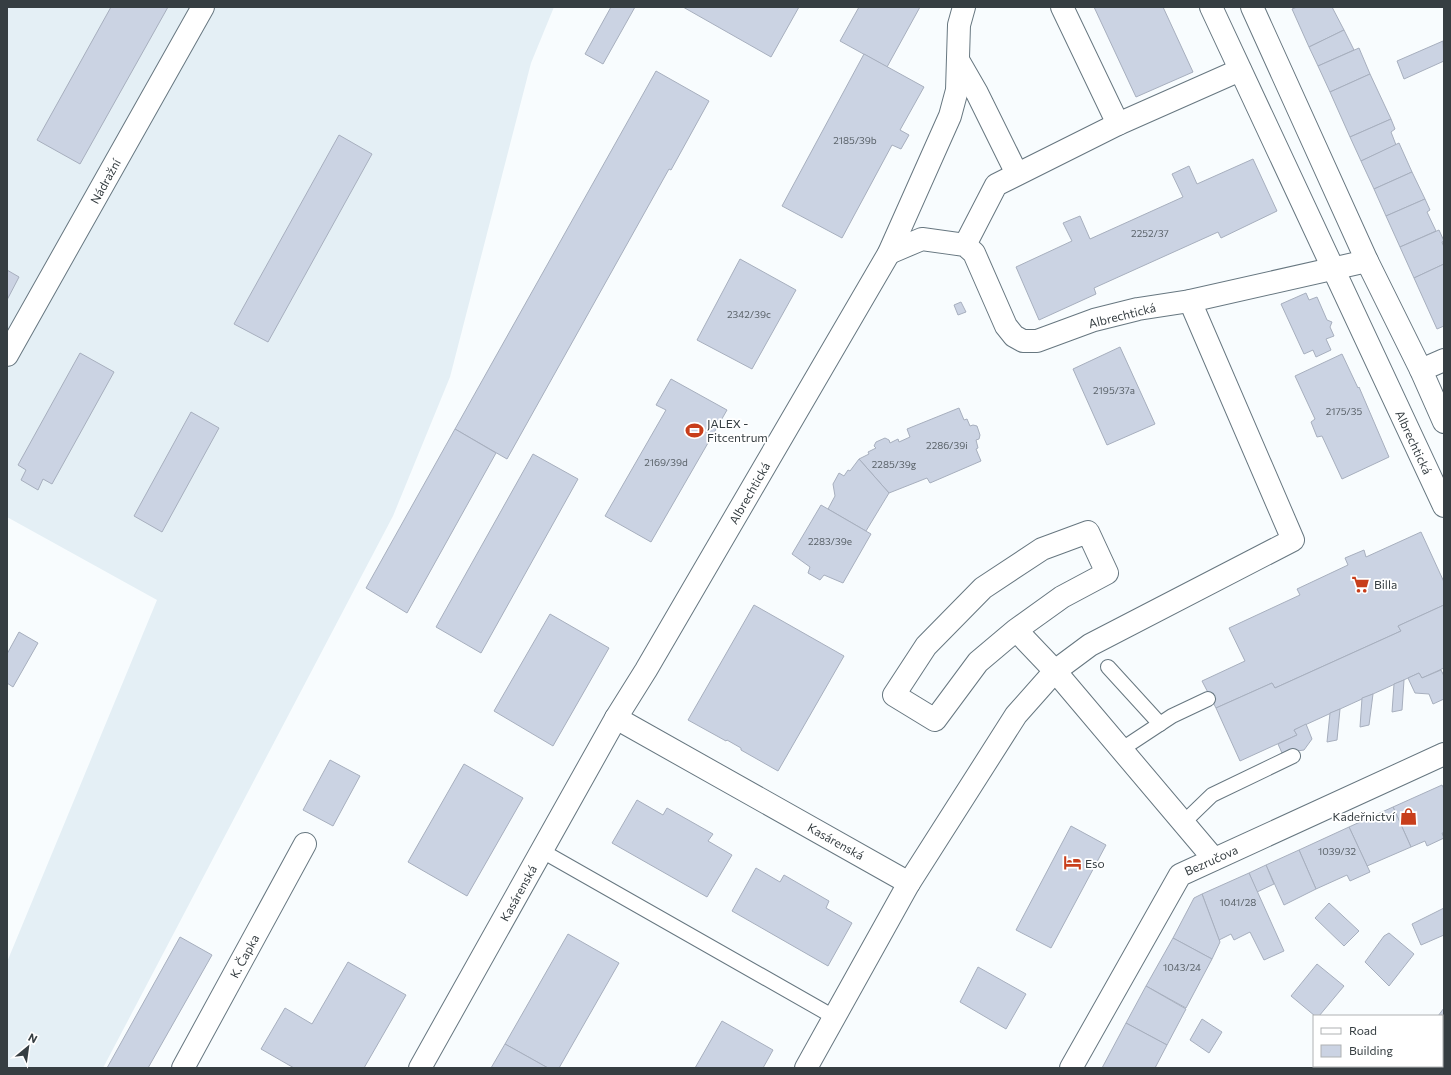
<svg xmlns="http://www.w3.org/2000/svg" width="1451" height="1075" font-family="Commissioner,sans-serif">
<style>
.built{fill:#e4eff5}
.building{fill:#cbd3e3;stroke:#a7afbe}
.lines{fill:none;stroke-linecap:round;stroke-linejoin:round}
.lane-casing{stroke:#677780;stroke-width:16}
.street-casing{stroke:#677780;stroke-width:24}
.secondary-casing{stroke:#677780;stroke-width:24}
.lane{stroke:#fff;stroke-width:14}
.street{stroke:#fff;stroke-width:22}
.secondary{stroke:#fff;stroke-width:22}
.labels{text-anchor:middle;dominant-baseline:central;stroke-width:3.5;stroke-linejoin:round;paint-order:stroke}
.number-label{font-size:10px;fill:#5b636a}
.street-label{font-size:12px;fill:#363e42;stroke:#fff}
.poi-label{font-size:12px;fill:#363e42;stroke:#fff;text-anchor:start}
</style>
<rect width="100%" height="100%" fill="#f8fcfe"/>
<path class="built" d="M7,7H554L531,63L450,377L393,516L103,1068H7V962L157,600L7,517Z"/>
<g class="building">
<path d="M111,7H168L80,164L37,140Z"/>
<path d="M611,7H635L603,64L585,54Z"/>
<path d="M683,7H799L771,57Z"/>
<path d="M859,7H920L887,67L840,41Z"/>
<path d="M1094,7H1163L1193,72L1136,97Z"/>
<path d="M1297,7H1332L1344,30L1309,47L1292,9Z"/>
<path d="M1344,30L1354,50L1318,66L1309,47Z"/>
<path d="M1443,41L1444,61L1404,79L1397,61Z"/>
<path d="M1359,48L1370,74L1330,92L1318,66Z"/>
<path d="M864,54L924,87L900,130L909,135L901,149L892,145L842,238L782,206Z"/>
<path d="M656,71L709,101L671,170L669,169L507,459L455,429Z"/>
<path d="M1370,74L1391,119L1350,137L1330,92Z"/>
<path d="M1391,119L1395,129L1391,132L1396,145L1361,161L1350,137Z"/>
<path d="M339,135L372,154L268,342L234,324Z"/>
<path d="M1399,143L1412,172L1374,189L1361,161Z"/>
<path d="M1253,159L1277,211L1221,238L1218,232L1094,288L1096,294L1039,320L1016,267L1072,241L1063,223L1080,216L1090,239L1183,197L1172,174L1189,166L1197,184Z"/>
<path d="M1412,172L1425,199L1386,216L1374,189Z"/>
<path d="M1425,199L1430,210L1427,212L1436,231L1400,247L1386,216Z"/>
<path d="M1439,230L1444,241L1442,242L1444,247V264L1414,278L1400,247Z"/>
<path d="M740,259L796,290L752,369L697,340Z"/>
<path d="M1444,264V326L1437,329L1414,278Z"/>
<path d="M7,270L19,277L7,300Z"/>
<path d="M1306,293L1309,300L1317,297L1327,320L1332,322L1330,327L1334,336L1326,339L1331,350L1316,357L1313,350L1304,354L1281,304Z"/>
<path d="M961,302L966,312L958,315L954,305Z"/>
<path d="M1120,347L1155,424L1107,445L1073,369Z"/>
<path d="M80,353L114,372L52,484L43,479L38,490L21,480L26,470L18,465Z"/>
<path d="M1342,354L1358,388L1359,387L1389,457L1342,479L1322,436L1317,437L1311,422L1315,419L1295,376Z"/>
<path d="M671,379L727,410L651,542L605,516L666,410L656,405Z"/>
<path d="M959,408L964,420L967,419L970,426L973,425L977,426L980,435L979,439L976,440L978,448L976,449L981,461L930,483L927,478L889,493L859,459L869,454L868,452L876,448L874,446L876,442L885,438L889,440L890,443L898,439L899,442L910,437L907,429Z"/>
<path d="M191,412L219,428L162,532L134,516Z"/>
<path d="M455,429L496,453L407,613L366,588Z"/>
<path d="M533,454L578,479L481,653L436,627Z"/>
<path d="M859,459L889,493L866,531L828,509L835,496L833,484L839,473L844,476L848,470L850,471Z"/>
<path d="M821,505L871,534L843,583L824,575L820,580L808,573L810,567L792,554Z"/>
<path d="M1421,532L1444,582V605L1398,626L1401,631L1275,688L1272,683L1216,708L1202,681L1245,661L1229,628L1300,595L1297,589L1348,565L1345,558L1364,550L1366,557Z"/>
<path d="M754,605L844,656L778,771L741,750V748L727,740L726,741L688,720Z"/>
<path d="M1444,605V668L1422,678L1419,673L1340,709L1294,730L1297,735L1240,761L1216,708L1272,683L1275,688L1401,631L1398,626Z"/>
<path d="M550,614L609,648L553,746L494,711Z"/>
<path d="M19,632L38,643L13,687L7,683V654Z"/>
<path d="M1441,670L1444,676V699L1433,704L1429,694L1415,693L1408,678L1419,673L1422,678Z"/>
<path d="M1404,680L1402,710L1392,712L1394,684Z"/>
<path d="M1373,694L1369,725L1360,727L1362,698Z"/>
<path d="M1340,709L1337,740L1327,742L1330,713Z"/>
<path d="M1306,724L1312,739L1304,750L1282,753L1278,744L1297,735L1294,730Z"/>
<path d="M330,760L360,776L333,826L303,810Z"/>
<path d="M464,764L523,798L467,896L408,862Z"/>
<path d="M1442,785L1444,789V833H1442L1444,838L1427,846L1425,841L1411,847L1393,807Z"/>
<path d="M637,800L663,815L667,808L713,834L708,841L732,855L707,897L612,843Z"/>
<path d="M1393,807L1411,847L1367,866L1349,827Z"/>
<path d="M1071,826L1106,845L1051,948L1016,930Z"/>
<path d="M1349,827L1370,872L1350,881L1347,875L1316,889L1299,850Z"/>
<path d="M1299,850L1316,889L1284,905L1266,865Z"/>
<path d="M1266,865L1274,884L1257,892L1249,873Z"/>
<path d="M756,868L780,882L784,875L829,901L826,908L852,923L828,966L732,911Z"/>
<path d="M1249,873L1284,951L1264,960L1250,932L1234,940L1231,934L1219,940L1202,894Z"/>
<path d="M1202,894L1220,942L1212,959L1173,938L1194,898Z"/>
<path d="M1329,903L1359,931L1344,946L1315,918Z"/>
<path d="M1444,908V935L1421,945L1412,924Z"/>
<path d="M1389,933L1414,954L1389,986L1365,962L1384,936Z"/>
<path d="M568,934L619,963L559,1068H548L505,1044Z"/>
<path d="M180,937L212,955L148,1068H107Z"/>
<path d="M1173,938L1212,959L1186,1008L1146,986Z"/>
<path d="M348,962L406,995L364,1068H294L261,1049L285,1008L312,1024Z"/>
<path d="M1317,964L1344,986L1319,1016H1315L1291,996Z"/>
<path d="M978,967L1026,994L1006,1029L960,1002Z"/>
<path d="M1146,986L1186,1009L1167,1045L1126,1023Z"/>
<path d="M1444,1008V1039L1442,1037V1016H1438Z"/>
<path d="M1202,1019L1222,1032L1209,1053L1190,1040Z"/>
<path d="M722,1021L773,1050L763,1068H695Z"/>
<path d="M1126,1023L1167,1045L1155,1068H1102Z"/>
<path d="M1442,1037L1444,1039V1068H1398L1399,1066H1442Z"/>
<path d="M505,1044L548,1068H491Z"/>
<path d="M1333,1066H1370L1369,1068H1336Z"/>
</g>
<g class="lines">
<defs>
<g id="lane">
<path d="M1108,667L1160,724"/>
<path d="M1122,749L1172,716L1208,699"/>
<path d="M1183,823L1212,795L1293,756"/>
<path d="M542,851L834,1017"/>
</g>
<g id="street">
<path d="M1062,7L1118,124"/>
<path d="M1211,7L1444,506"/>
<path d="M958,60L977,93L1017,174"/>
<path d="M965,245L996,185L1118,124L1240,70"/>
<path d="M889,253L922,239L965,245L974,253L1006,326L1014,336L1023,341H1037L1094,320L1138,309L1190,301L1367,261"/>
<path d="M7,355L203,7"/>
<path d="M1421,370L1444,360"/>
<path d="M1016,630L978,662L935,720L894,695L926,646L983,588L1042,549L1088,532L1107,573L1062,597L1016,630L1055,671L1214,859"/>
<path d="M616,718L909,883"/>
<path d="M183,1068L305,844"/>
<path d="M420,1068L616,718L646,670L889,253L950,116L957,90L959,25L964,7"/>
<path d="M806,1068L909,883L1016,715L1055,671L1090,645L1293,540L1190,301"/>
<path d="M1071,1068L1180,875L1444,754"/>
</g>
<path id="secondary" d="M1252,7L1367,261L1421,370L1444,422"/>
</defs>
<use href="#lane" class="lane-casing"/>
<use href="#street" class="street-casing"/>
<use href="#secondary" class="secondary-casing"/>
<use href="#lane" class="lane"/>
<use href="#street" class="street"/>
<use href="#secondary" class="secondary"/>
</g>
<defs>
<symbol id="stadium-bare" viewBox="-9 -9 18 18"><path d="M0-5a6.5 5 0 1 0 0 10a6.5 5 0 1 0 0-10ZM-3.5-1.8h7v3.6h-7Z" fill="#c83e1b" stroke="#fff" stroke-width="2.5" paint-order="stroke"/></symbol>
<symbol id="supermarket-bare" viewBox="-9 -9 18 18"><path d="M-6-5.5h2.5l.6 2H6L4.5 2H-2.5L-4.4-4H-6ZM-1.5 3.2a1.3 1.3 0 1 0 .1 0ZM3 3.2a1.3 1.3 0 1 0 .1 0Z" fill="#c83e1b" stroke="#fff" stroke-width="2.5" paint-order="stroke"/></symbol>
<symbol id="shop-bare" viewBox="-9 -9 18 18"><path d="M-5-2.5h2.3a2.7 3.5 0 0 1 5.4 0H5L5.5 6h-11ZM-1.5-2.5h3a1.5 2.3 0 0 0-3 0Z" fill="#c83e1b" stroke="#fff" stroke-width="2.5" paint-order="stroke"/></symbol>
<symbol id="hotel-bare" viewBox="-9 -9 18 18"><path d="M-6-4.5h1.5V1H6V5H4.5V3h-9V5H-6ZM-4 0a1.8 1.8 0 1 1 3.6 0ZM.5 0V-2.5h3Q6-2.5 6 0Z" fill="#c83e1b" stroke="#fff" stroke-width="2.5" paint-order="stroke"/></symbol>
</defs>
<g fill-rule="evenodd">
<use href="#stadium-bare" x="682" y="418" width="25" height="25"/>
<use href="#supermarket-bare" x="1348" y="572" width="25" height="25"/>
<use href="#shop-bare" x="1396" y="804" width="25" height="25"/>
<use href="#hotel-bare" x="1060" y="850" width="25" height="25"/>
</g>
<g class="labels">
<g class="number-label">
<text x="855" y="140">2185/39b</text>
<text x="1150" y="233">2252/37</text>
<text x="749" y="314">2342/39c</text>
<text x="1114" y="390">2195/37a</text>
<text x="1344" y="411">2175/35</text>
<text x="947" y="445">2286/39i</text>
<text x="666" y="462">2169/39d</text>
<text x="894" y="464">2285/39g</text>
<text x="830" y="541">2283/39e</text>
<text x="1337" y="851">1039/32</text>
<text x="1238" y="902">1041/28</text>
<text x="1182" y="967">1043/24</text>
</g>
<g class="street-label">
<text transform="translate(105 181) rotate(-61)">Nádražní</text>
<text transform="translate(1122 315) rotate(-14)">Albrechtická</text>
<text transform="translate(1414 442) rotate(65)">Albrechtická</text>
<text transform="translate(749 493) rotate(-60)">Albrechtická</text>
<text transform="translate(836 841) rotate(29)">Kasárenská</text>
<text transform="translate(1211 860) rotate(-24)">Bezručova</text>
<text transform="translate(518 893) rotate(-61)">Kasárenská</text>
<text transform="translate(244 956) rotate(-62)">K. Čapka</text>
</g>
<g class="poi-label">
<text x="707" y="423">JALEX -<tspan x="707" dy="14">Fitcentrum</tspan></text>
<text x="1374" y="584">Billa</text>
<text x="1395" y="816" text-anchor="end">Kadeřnictví</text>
<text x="1085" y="863">Eso</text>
</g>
</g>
<rect width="1451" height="1075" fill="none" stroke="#363e42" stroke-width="16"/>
<rect x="1313" y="1015" width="130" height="52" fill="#ffffff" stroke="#afb2b3"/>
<rect x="1321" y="1028" width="20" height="6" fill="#ffffff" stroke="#afb2b3"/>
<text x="1349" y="1035" font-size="12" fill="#363e42">Road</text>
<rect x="1321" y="1045" width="20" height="12" fill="#cbd3e3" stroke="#afb2b3"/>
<text x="1349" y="1055" font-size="12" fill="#363e42">Building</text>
<g transform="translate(28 1047) rotate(29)" stroke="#ffffff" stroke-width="3" paint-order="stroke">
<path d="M0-3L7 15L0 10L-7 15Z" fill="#363e42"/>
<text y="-6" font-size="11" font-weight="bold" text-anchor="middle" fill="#363e42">N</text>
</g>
</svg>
